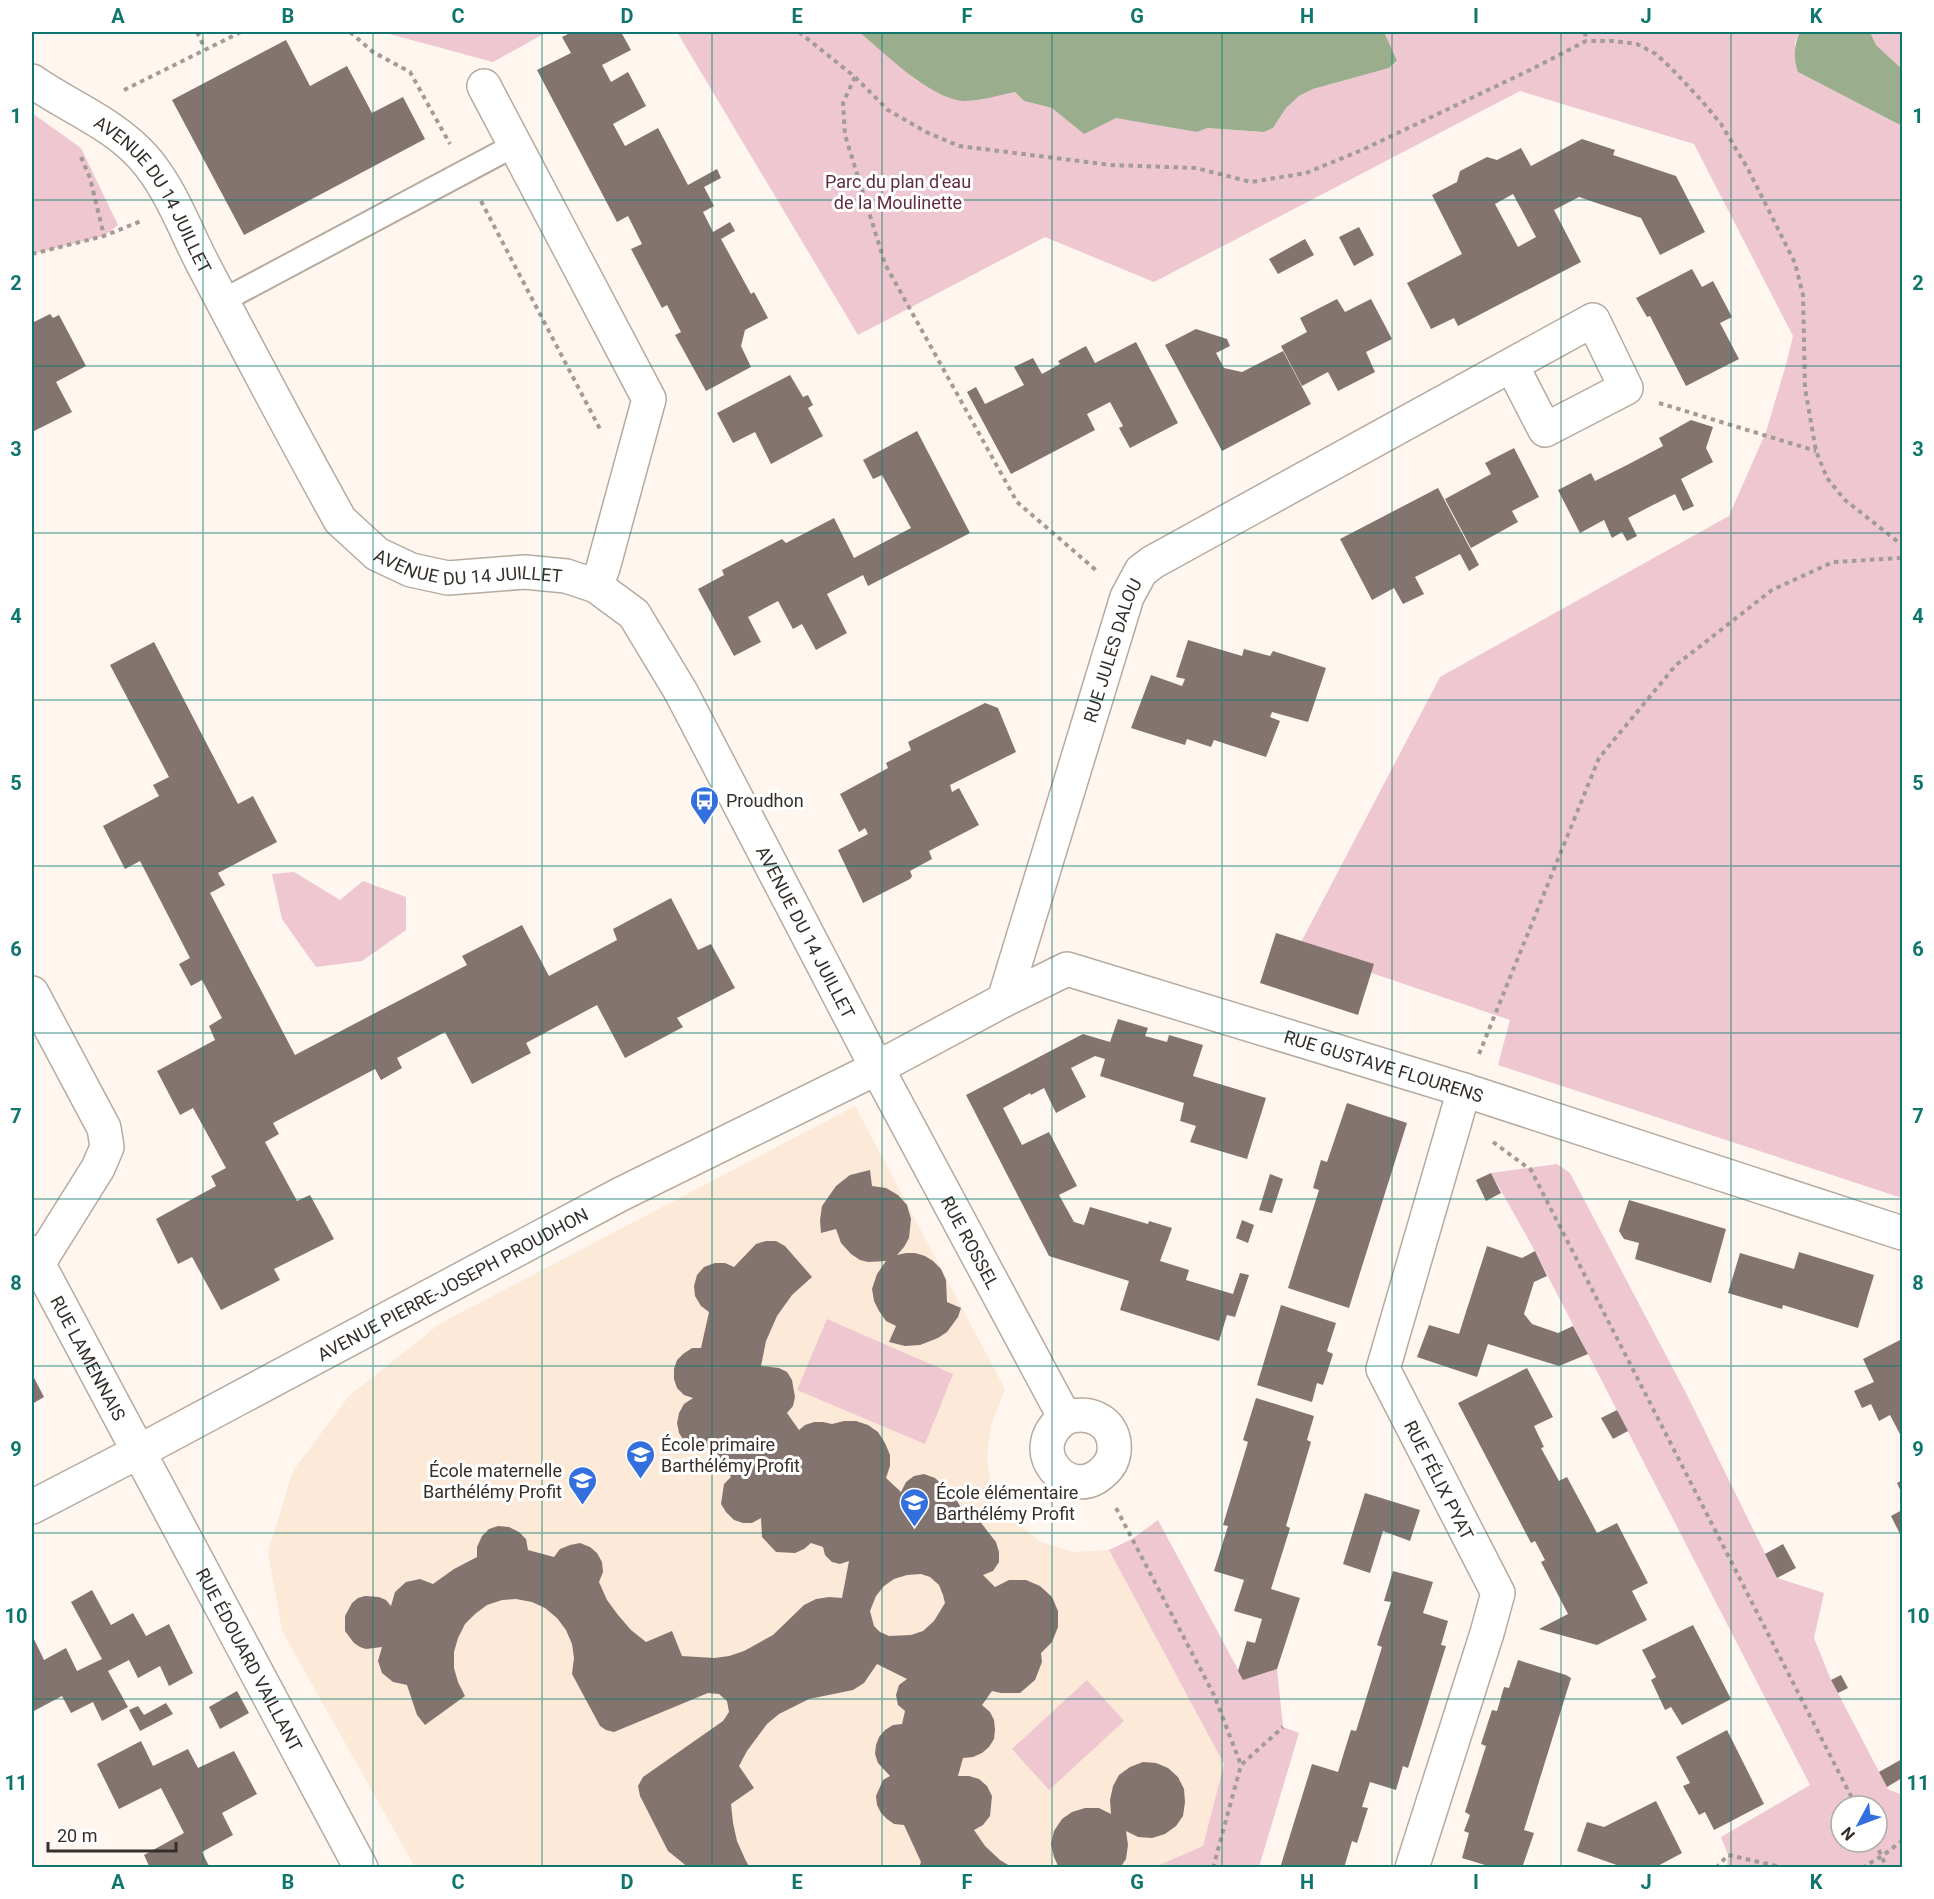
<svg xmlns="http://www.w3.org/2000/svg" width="1934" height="1899" font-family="Roboto,sans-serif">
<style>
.built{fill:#fce9d7}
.green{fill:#eec7d1;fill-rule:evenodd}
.water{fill:#9aad8d}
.building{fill:#847470;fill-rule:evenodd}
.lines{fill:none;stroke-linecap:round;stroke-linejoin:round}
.service-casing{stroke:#b7ab9f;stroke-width:26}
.minor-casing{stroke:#b7ab9f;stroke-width:36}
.tertiary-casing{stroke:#b7ab9f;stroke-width:36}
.path{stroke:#a39c96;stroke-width:4;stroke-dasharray:4.5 4.5;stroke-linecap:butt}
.service{stroke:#fff;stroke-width:22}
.minor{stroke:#fff;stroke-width:33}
.tertiary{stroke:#fff;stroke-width:33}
.grid{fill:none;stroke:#0f766e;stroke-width:1.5;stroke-opacity:0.55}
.labels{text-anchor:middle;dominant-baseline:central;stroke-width:6;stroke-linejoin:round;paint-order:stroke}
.park-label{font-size:18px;fill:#622c3f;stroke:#fff}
.street-label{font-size:18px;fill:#342f2a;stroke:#fff}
.poi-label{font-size:18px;fill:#342f2a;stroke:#fff;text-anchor:start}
.neatline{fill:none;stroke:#0f766e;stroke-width:2}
.grid-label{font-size:20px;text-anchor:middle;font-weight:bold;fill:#0f766e}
</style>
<rect width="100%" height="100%" fill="#fef6ef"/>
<path class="built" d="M855,1106L1005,1389L991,1426L987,1457L991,1489L1011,1519L1041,1542L1074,1552L1109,1550L1224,1764L1203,1846L1155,1868L415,1867L282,1631L268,1552L293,1471L349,1396L441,1323Z"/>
<g class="green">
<path d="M382,32H547L493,62Z"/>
<path d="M677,32H859L918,81L967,101L1015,92L1024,101L1052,108L1084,133L1116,117L1197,132L1206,128L1264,132L1273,128L1286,108L1299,96L1313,89L1389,68L1397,62L1384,32H1800L1795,43L1798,72L1902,126V1198L1498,1065L1510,1020L1298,948L1440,677L1729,516L1766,432L1787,361L1793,336L1694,144L1520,91L1154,282L1045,237L858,335Z"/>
<path d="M1870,32H1902V69L1876,45Z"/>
<path d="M32,113L81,148L118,225L104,236L32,254Z"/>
<path d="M294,872L340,900L363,881L406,897V930L362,961L316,967L282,919L272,874Z"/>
<path d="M1557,1164L1570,1173L1688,1397L1777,1578L1824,1593L1814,1638L1831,1680L1888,1789L1902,1795V1867H1727L1728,1855L1721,1837L1810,1785L1588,1354L1535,1251L1491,1173ZM1841,1806H1877V1842H1841Z"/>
<path d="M827,1319L953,1374L925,1444L797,1390Z"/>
<path d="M1158,1520L1243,1679L1277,1669L1283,1727L1299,1733L1259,1867H1155L1203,1846L1224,1764L1109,1550L1132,1539Z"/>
<path d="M1087,1680L1124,1721L1049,1790L1012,1749Z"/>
</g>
<g class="water">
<path d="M859,32H1384L1397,61L1389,68L1313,89L1299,96L1286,108L1273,128L1264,132L1207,128L1197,132L1116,118L1084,134L1052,108L1024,101L1015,92C999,95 980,101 964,101C930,99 885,53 859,32Z"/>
<path d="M1800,32H1870L1876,45L1902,69V126L1798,72C1793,57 1794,46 1800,32Z"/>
</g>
<g class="building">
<path d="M572,32H621L631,50L602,65L611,82L628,72L646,106L613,124L625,146L658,128L688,185L717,169L721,178L704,187L714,206L703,212L713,232L730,222L735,231L721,239L751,294L754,292L768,318L745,330L741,346L751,367L706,391L675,335L681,332L667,305L662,308L631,249L642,244L628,216L617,222L537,70L571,53L562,37Z"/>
<path d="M286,40L310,86L347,66L372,113L403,97L425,139L244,235L172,100Z"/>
<path d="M1582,139L1615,150L1613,155L1676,176L1705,232L1660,255L1641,218L1579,197L1554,210L1581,262L1458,326L1454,318L1431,329L1407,283L1462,254L1432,195L1457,182L1460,171L1487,157L1497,160L1521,148L1531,166ZM1513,194L1536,237L1518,247L1495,204Z"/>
<path d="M1359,227L1374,255L1354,266L1339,237Z"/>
<path d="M1305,239L1314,255L1278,274L1269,259Z"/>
<path d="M1692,269L1702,287L1713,281L1732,317L1720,323L1739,359L1686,386L1650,316L1647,317L1636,298Z"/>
<path d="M1337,299L1345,312L1371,299L1392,339L1366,352L1375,372L1338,391L1328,372L1302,386L1281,346L1307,332L1300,318Z"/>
<path d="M50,314L53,318L59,315L86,366L56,382L72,412L32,432V323Z"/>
<path d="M1196,329L1227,339L1230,346L1216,353L1224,368L1242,372L1283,351L1311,404L1222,451L1165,345Z"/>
<path d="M1136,342L1178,423L1130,448L1119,428L1123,426L1110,402L1087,414L1095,430L1011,474L967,392L976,387L985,404L1024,385L1014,367L1033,358L1042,374L1060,364L1058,361L1086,346L1095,363Z"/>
<path d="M790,375L803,397L808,395L813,405L808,408L823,436L771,464L755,432L733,443L717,413Z"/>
<path d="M1691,420L1713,427L1706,448L1713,462L1681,479L1694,506L1683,511L1675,494L1651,506L1628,518L1637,536L1627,541L1622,532L1612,538L1604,520L1580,533L1558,490L1591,473L1595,481L1629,464L1663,446L1659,438Z"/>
<path d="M917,431L970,533L868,586L863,575L827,594L847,633L816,650L802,624L793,629L778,601L748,617L761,642L734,656L698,589L724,575L722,570L782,539L786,543L834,518L854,558L911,528L882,475L873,479L863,460Z"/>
<path d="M1514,448L1539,497L1512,511L1518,522L1471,548L1445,499L1491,474L1485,463Z"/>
<path d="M1438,488L1479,565L1469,571L1460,554L1415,577L1424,594L1403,604L1394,588L1372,600L1340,539Z"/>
<path d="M1188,640L1242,656L1244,649L1270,656L1273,651L1326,668L1308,722L1272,712L1270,717L1280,721L1266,757L1214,740L1211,747L1187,739L1185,745L1131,728L1151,675L1182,686L1185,679L1176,677Z"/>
<path d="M154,642L238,804L253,796L277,842L218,873L225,885L210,893L295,1055L467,965L462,956L522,925L549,976L617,940L613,929L671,898L698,950L711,944L735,988L677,1018L683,1027L625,1058L597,1005L526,1043L531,1053L472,1084L445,1032L397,1058L402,1068L381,1080L375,1069L273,1123L279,1134L265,1142L297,1201L310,1195L334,1239L274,1269L280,1280L221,1310L192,1257L178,1264L156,1219L216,1186L211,1176L226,1168L193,1108L180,1115L157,1071L215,1040L209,1026L222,1018L202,980L191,986L179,964L190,958L140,861L125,869L103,826L159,796L153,785L169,777L110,665Z"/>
<path d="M985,703L998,708L1016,752L950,785L952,792L959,788L979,825L929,851L932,859L910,871L912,876L910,879L863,903L838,850L868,834L865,828L859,832L840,794L888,768L886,763L911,750L908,742Z"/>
<path d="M1276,933L1374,964L1358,1015L1260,983Z"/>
<path d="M1118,1019L1148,1028L1145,1036L1167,1042L1169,1035L1203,1045L1193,1076L1266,1098L1247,1159L1190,1142L1196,1126L1180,1121L1184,1103L1100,1076L1105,1059L1095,1056L1071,1068L1086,1097L1056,1113L1044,1088L1031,1095L1030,1093L1003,1108L1022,1145L1049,1132L1077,1186L1059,1195L1074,1222L1084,1225L1090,1207L1148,1224L1149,1221L1172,1228L1160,1261L1189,1270L1186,1280L1233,1294L1240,1273L1249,1275L1235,1317L1227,1315L1219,1341L1120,1310L1129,1281L1049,1256L966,1095L1083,1034L1110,1042Z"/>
<path d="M1347,1103L1407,1123L1349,1308L1288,1288L1319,1190L1313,1188L1321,1160L1327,1162Z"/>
<path d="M870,1170L872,1186L886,1188L898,1195L907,1205L911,1219L909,1238L904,1247L897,1255L906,1253H915L925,1256L933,1261L941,1269L946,1280L947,1302L961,1308L958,1317L947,1332L938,1338L920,1345L905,1346L889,1342L896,1326L886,1321L879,1311L874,1301L872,1289L877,1274L886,1261L868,1262L860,1260L851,1254L841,1243L836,1229L821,1233L820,1220L822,1206L836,1186L850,1175Z"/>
<path d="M1491,1173L1501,1193L1486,1201L1476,1180Z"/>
<path d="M1270,1174L1283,1179L1272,1213L1259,1210Z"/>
<path d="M1629,1200L1726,1229L1711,1283L1635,1259L1639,1243L1624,1239L1619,1231Z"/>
<path d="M1242,1220L1254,1225L1248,1243L1236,1238Z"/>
<path d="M766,1241H776L785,1246L812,1277L792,1295L777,1316L766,1341L761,1366L779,1368L787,1372L792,1380L795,1397L793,1406L787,1413L799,1430L805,1425L814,1422H823L832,1424L844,1421H856L868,1425L878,1432L885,1443L890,1455V1466L886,1478L901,1492L906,1482L914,1476L924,1474L935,1478L955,1497L960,1506L958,1515L969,1513L978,1519L996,1542L999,1552V1562L993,1571L983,1575L995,1587L1009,1580H1026L1040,1586L1052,1597L1058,1611V1627L1052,1642L1041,1653L1042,1662L1035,1680L1020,1693H1001L992,1691L982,1705L990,1712L994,1720L995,1730L994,1739L989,1747L982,1753L973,1757L963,1758L958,1776H969L979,1779L987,1786L992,1796L990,1816L983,1825L974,1830L985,1846L1000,1860L1013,1868H919L921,1862L904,1825L894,1824L887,1819L881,1813L877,1805L876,1796L883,1780L890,1776L878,1763L875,1754L876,1745L879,1737L885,1730L893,1725L902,1724L905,1711L898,1705L896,1695L899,1685L907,1679L877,1664L864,1683L853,1690L809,1699L779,1714L767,1724L747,1751L739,1766L754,1788L731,1804L733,1823L737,1841L745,1859L750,1868H689L668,1851L640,1796L638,1786L643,1777L723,1721L729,1712L727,1701L719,1694L708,1693L614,1732L606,1730L600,1726L572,1674L574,1658L572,1644L566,1630L557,1618L545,1608L532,1602L516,1599L502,1600L487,1605L475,1614L465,1624L458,1638L454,1652V1668L458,1682L465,1696L425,1725L417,1715L407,1685L393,1682L382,1673L378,1661L382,1647L366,1649L360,1647L354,1643L345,1631V1616L352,1603L358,1598L365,1596L379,1597L386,1600L391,1606L395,1592L406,1582L420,1579L433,1584L454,1569L477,1557V1547L482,1536L489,1529L498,1526L509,1527L519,1532L526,1539L528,1550L554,1557L560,1549L570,1545L580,1543L590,1547L597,1553L602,1562L603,1572L599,1582L607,1600L618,1615L631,1630L646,1642L672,1631L682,1656L714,1658L729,1656L744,1651L773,1635L804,1605L816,1599L829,1597L842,1598L849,1561L840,1564L832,1562L825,1555L823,1547L811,1543L804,1549L795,1553L776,1552L762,1537L761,1518L752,1523H743L734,1520L726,1512L721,1504L724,1484L731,1477L713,1447L703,1449L693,1447L685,1442L679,1433L677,1423L679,1413L684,1404L693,1398L684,1395L677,1388L674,1379V1369L677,1360L683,1354L692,1348H701L709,1312L701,1306L695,1296L694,1286L697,1275L704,1267L715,1263H725L734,1267L756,1244ZM921,1574L930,1577L939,1585L943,1595L945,1603L934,1621L923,1631L911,1635L889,1636L880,1632L874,1626L870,1611L876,1596L884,1586L894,1579L907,1575Z"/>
<path d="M1487,1246L1522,1258L1535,1251L1547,1276L1534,1282L1524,1314L1532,1324L1558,1333L1573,1326L1588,1354L1559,1366L1488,1344L1477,1377L1417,1357L1429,1325L1459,1334Z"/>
<path d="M1799,1252L1874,1275L1858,1328L1783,1305L1782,1309L1728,1293L1740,1253L1794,1269Z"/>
<path d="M1281,1305L1336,1323L1327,1351L1333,1354L1323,1385L1317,1383L1312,1402L1257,1385Z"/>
<path d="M1902,1339V1438L1890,1415L1879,1421L1871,1404L1862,1408L1854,1391L1874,1382L1863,1359Z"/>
<path d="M1527,1368L1553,1417L1534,1426L1544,1447L1541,1448L1559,1481L1567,1477L1597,1533L1617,1523L1648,1583L1632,1591L1647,1620L1597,1645L1539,1629L1568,1614L1541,1562L1545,1560L1535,1541L1531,1543L1458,1403Z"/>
<path d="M32,1374L44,1397L32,1404Z"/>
<path d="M1256,1398L1314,1416L1307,1440L1311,1442L1286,1526L1290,1528L1271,1589L1300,1598L1277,1669L1243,1680L1238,1671L1247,1641L1255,1643L1262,1619L1234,1611L1244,1580L1214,1571L1228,1526L1223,1525L1248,1442L1243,1440Z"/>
<path d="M1617,1410L1628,1431L1613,1439L1601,1418Z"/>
<path d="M1902,1480V1494L1897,1483Z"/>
<path d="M1365,1493L1420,1510L1410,1541L1383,1531L1370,1573L1343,1564Z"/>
<path d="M1902,1510V1538L1891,1516Z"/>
<path d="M1783,1544L1796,1568L1777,1578L1765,1554Z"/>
<path d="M1393,1571L1433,1582L1423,1613L1448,1621L1441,1645L1446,1646L1408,1768L1403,1766L1396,1790L1370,1782L1362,1807L1368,1808L1357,1843L1352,1841L1344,1868H1280L1312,1764L1338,1772L1351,1730L1356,1731L1382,1647L1377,1645L1391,1602L1384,1601Z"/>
<path d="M92,1590L111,1625L133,1613L146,1636L169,1624L193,1673L169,1686L160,1666L138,1678L129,1660L108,1671L128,1707L102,1721L93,1702L71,1713L62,1696L32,1712V1635L44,1660L66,1648L77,1671L102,1659L71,1602Z"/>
<path d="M1693,1625L1731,1699L1682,1725L1671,1707L1665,1710L1651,1680L1656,1677L1642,1650Z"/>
<path d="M1518,1660L1566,1675L1571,1678L1524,1830L1534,1833L1522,1868H1484L1485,1865L1462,1858L1469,1833L1464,1831L1470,1815L1465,1812L1486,1746L1481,1744L1492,1710L1497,1711L1504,1687L1509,1688Z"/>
<path d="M1841,1675L1848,1688L1838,1693L1831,1680Z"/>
<path d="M237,1691L249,1713L220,1729L209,1707Z"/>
<path d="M166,1703L173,1714L140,1731L129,1710L138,1706L144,1715Z"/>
<path d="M1727,1730L1764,1804L1714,1830L1705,1812L1699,1815L1683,1786L1690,1783L1676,1757Z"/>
<path d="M141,1741L153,1766L188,1749L198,1768L234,1751L257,1794L222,1813L233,1835L202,1852L210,1868H150L144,1855L184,1833L161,1788L119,1809L97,1764Z"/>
<path d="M1902,1759V1778L1887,1787L1879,1772Z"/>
<path d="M1143,1762L1156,1763L1168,1768L1178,1777L1184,1789L1185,1802L1183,1816L1176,1826L1165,1834L1152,1838L1138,1837L1126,1831L1128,1845L1126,1859L1120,1868H1059L1054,1857L1051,1844L1054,1831L1062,1819L1072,1812L1085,1808H1099L1111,1814L1110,1800L1113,1786L1119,1775L1130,1767Z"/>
<path d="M1656,1801L1682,1853L1654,1868H1625L1577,1851L1587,1822L1604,1827Z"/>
</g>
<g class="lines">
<defs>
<path id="service" d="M222,301L515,145"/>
<g id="minor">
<path d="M484,86L649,399L603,568L596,586"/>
<path d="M32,993L104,1128L107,1147L98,1168L38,1264"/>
<path id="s1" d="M1004,1000L1127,597L1141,571L1153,562L1593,320L1626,388L1545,430L1512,366"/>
<path id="s2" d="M32,1252L361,1868"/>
<path id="s3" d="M32,1507L138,1452L619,1195L877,1068L1065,1418C1020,1450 1070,1504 1103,1472C1109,1467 1113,1460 1114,1452C1117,1422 1090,1409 1065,1418"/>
<path d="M1412,1868L1487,1633L1498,1593L1383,1369L1464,1090"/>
</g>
<g id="tertiary">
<path id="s4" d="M32,81C69,107 113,123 144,158C172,190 186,233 206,270C250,354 294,437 340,520L377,554L411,570L448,578L525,572L566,576L596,586L634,614L681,692L877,1068L1004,1000L1067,969L1464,1090L1902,1233"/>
</g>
</defs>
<use href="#service" class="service-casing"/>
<use href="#minor" class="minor-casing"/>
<use href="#tertiary" class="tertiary-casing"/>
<g class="path">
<path d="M197,32L205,49"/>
<path d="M350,32L373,52L410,72L450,144"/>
<path d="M799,32L855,77L888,110L926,132L959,146L1111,165L1196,168L1251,182L1306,173L1362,150L1530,70L1586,41H1614L1637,44L1656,54L1671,68L1702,101L1721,124L1748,169L1795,263L1803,295L1805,388L1816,451L1827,478L1845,500L1902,545"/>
<path d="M1585,32L1586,41"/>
<path d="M855,77L843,103L845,135L885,264L1017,502L1097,571"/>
<path d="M124,90L241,32"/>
<path d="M81,157L90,178L104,236"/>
<path d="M481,201L601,431"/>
<path d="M32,254L104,236L141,221"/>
<path d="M1659,403L1816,451"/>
<path d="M1479,1054L1599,758L1676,665L1772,590L1833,562L1902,558"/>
<path d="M1493,1142L1531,1170L1856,1806"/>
<path d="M1116,1508L1214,1695L1241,1765"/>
<path d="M1875,1842L1887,1868"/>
<path d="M1213,1868L1241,1765L1283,1727"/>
<path d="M1716,1868L1728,1855L1785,1868"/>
<path d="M1862,1868L1882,1856L1902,1841"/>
</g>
<use href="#service" class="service"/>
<use href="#minor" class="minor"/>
<use href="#tertiary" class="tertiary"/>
</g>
<path class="grid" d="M203,32V1868M373,32V1868M542,32V1868M712,32V1868M882,32V1868M1052,32V1868M1222,32V1868M1392,32V1868M1561,32V1868M1731,32V1868M32,200H1902M32,366H1902M32,533H1902M32,700H1902M32,866H1902M32,1033H1902M32,1199H1902M32,1366H1902M32,1533H1902M32,1699H1902"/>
<defs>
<symbol id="bus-pin" viewBox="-11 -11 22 30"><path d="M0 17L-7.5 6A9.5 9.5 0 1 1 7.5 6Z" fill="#3370de" stroke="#fff"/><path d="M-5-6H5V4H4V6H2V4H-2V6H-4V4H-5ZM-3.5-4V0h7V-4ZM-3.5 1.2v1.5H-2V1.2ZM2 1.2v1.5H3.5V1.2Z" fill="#fff"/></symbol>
<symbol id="school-pin" viewBox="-11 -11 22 30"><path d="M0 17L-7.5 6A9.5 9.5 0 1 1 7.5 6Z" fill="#3370de" stroke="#fff"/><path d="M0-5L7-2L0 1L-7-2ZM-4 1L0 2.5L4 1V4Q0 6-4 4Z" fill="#fff"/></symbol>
</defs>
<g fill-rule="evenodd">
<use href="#bus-pin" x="688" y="784" width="33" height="45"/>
<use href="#school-pin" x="624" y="1438" width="33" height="45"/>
<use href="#school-pin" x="566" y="1464" width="33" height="45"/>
<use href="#school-pin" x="898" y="1486" width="33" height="45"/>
</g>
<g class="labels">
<g class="park-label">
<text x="898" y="181">Parc du plan d'eau<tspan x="898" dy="21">de la Moulinette</tspan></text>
</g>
<g class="street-label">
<text stroke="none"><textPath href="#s4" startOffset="171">AVENUE DU 14 JUILLET</textPath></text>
<text stroke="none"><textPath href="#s4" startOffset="693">AVENUE DU 14 JUILLET</textPath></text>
<text stroke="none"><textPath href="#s1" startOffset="366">RUE JULES DALOU</textPath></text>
<text stroke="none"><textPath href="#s4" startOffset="1233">AVENUE DU 14 JUILLET</textPath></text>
<text stroke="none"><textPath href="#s4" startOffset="1932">RUE GUSTAVE FLOURENS</textPath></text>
<text stroke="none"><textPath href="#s3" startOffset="1150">RUE ROSSEL</textPath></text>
<text stroke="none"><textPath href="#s3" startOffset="476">AVENUE PIERRE-JOSEPH PROUDHON</textPath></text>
<text stroke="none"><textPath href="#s2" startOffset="120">RUE LAMENNAIS</textPath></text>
<text transform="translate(1439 1480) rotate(63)">RUE FÉLIX PYAT</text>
<text stroke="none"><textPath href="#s2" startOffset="462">RUE ÉDOUARD VAILLANT</textPath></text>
</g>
<g class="poi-label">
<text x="726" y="800">Proudhon</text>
<text x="661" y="1444">École primaire<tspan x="661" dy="21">Barthélémy Profit</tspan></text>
<text x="562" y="1470" text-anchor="end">École maternelle<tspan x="562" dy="21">Barthélémy Profit</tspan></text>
<text x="936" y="1492">École élémentaire<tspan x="936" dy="21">Barthélémy Profit</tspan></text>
</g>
</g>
<rect width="1934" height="1899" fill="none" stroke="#ffffff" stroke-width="66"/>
<g transform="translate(1859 1824) rotate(229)"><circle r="28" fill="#ffffff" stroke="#aeacaa" stroke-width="1.5"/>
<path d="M0-4.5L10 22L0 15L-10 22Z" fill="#3370de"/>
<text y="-9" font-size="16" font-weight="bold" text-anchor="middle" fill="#342f2a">N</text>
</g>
<path d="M48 1842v9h128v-9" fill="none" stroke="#342f2a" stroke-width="3"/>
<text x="57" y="1842" font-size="18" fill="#342f2a" stroke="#ffffff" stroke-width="4.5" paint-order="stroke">20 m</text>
<rect x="33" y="33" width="1868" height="1833" class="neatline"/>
<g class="grid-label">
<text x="118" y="23">A</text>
<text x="288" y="23">B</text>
<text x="458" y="23">C</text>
<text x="627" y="23">D</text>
<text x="797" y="23">E</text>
<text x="967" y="23">F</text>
<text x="1137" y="23">G</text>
<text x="1307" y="23">H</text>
<text x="1476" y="23">I</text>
<text x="1646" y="23">J</text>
<text x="1816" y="23">K</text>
<text x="16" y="123">1</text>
<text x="1918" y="123">1</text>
<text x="16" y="290">2</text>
<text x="1918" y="290">2</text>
<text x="16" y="456">3</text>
<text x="1918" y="456">3</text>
<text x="16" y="623">4</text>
<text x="1918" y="623">4</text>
<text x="16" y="790">5</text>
<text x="1918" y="790">5</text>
<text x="16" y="956">6</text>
<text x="1918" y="956">6</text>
<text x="16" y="1123">7</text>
<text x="1918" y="1123">7</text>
<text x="16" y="1290">8</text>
<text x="1918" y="1290">8</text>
<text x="16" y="1456">9</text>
<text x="1918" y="1456">9</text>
<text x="16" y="1623">10</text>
<text x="1918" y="1623">10</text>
<text x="16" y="1790">11</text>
<text x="1918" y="1790">11</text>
<text x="118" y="1889">A</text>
<text x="288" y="1889">B</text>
<text x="458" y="1889">C</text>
<text x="627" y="1889">D</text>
<text x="797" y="1889">E</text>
<text x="967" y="1889">F</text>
<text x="1137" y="1889">G</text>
<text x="1307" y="1889">H</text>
<text x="1476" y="1889">I</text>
<text x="1646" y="1889">J</text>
<text x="1816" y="1889">K</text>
</g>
</svg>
